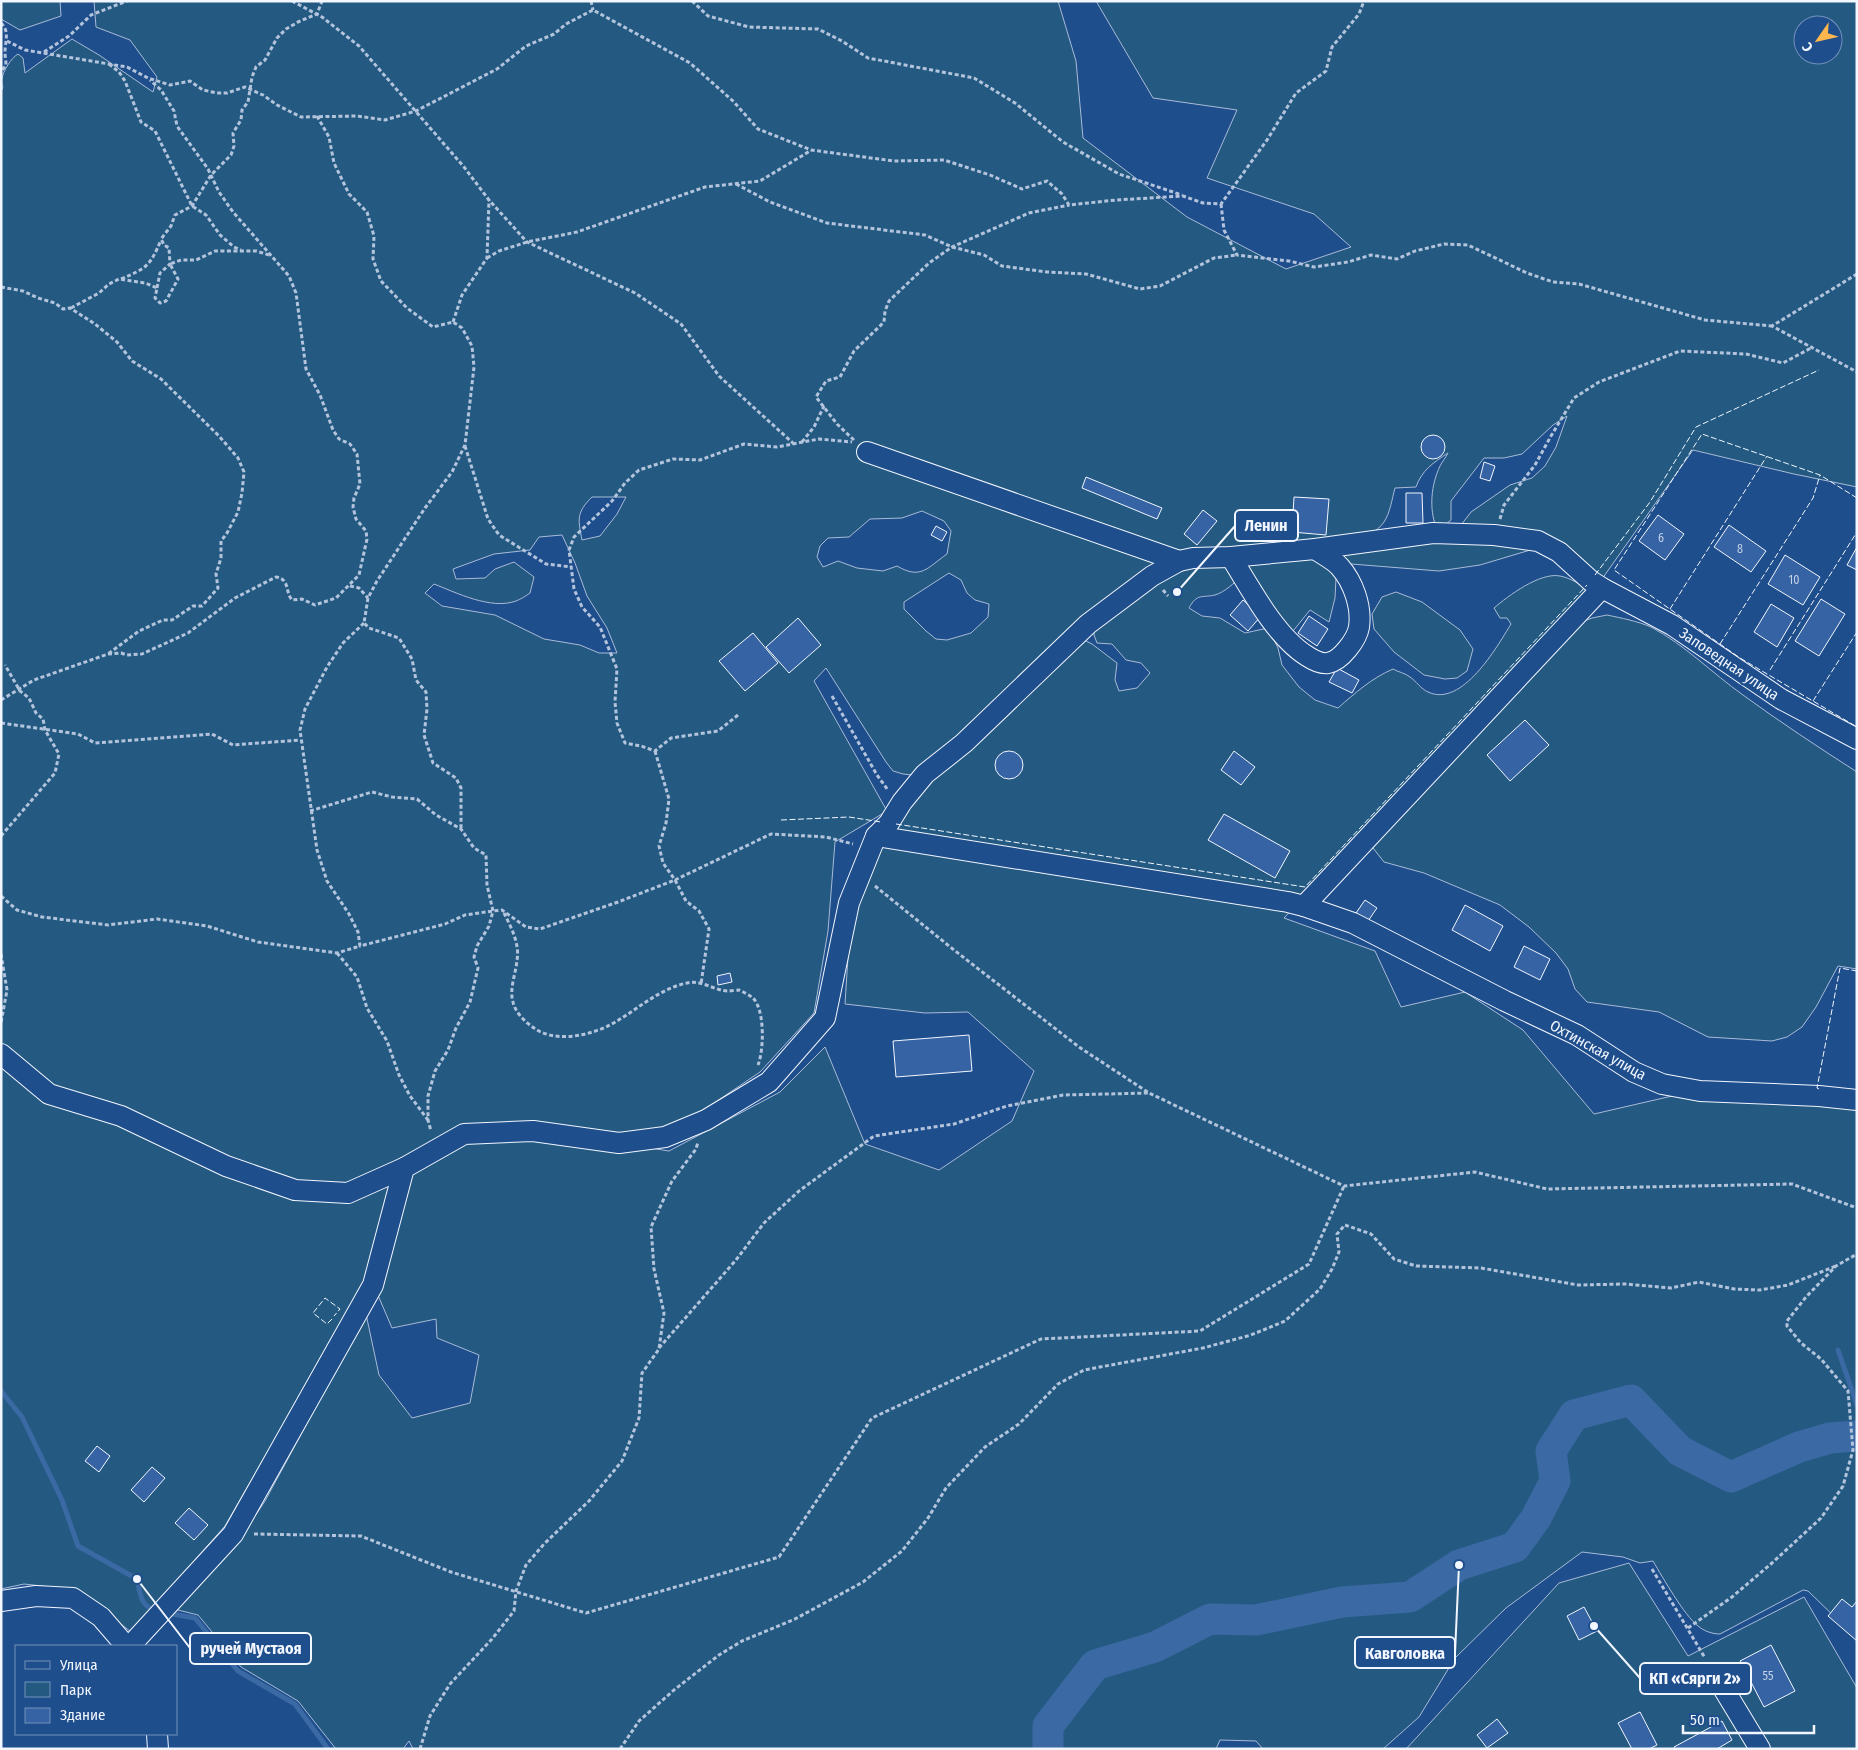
<svg xmlns="http://www.w3.org/2000/svg" width="1858" height="1750" font-family="'Fira Sans Condensed',sans-serif">
<style>
.green{fill:#245a82;stroke:#a8bbd7;fill-rule:evenodd}
.lines{fill:none;stroke-linecap:round;stroke-linejoin:round}
.stream{stroke:#3b69a3;stroke-width:5}
.river{stroke:#3b69a3;stroke-width:31}
.building{fill:#3563a3;stroke:#f2f6ff}
.minor-casing{stroke:#f2f6ff;stroke-width:22}
.path{stroke:#b3c4dc;stroke-width:3;stroke-dasharray:4 2.5;stroke-linecap:butt}
.minor{stroke:#1f4e8c;stroke-width:20}
.fence{stroke:#f2f6ff;stroke-width:1;stroke-dasharray:6 2.5;stroke-linecap:butt}
.labels{text-anchor:middle;dominant-baseline:central;stroke-width:4;stroke-linejoin:round;paint-order:stroke}
.number-label{font-size:12px;fill:#c3d1e8}
.street-label{font-size:15px;fill:#f2f6ff;stroke:#1f4e8c}
.leader{fill:none;stroke:#f2f6ff;stroke-width:2}
.callout-dot{fill:#f2f6ff;stroke:#1f4e8c;stroke-width:2}
.callout{fill:#1f4e8c;stroke:#f2f6ff;stroke-width:2}
.callout-label{font-size:16px;text-anchor:middle;font-weight:bold;fill:#f2f6ff}
</style>
<rect width="100%" height="100%" fill="#1f4e8c"/>
<g class="green">
<path d="M1,1H60L61,16L20,30L1,19Z"/>
<path d="M94,1H1058L1076,61L1083,138L1187,217L1286,269L1351,247L1314,214L1207,178L1237,110L1153,98L1096,1H1857V487L1794,474L1693,450L1602,579H1596L1582,576L1558,555L1537,548L1480,565L1439,571L1351,564L1329,552L1417,541L1460,540L1461,525L1471,512L1510,485L1532,478L1545,466L1556,447L1567,416L1553,425L1522,454L1504,458H1484L1451,501V520L1445,525L1436,527C1429,508 1431,485 1440,466C1442,462 1446,457 1448,453C1433,463 1422,470 1416,487L1395,488C1392,499 1390,513 1384,522C1371,543 1317,546 1294,548C1312,559 1322,560 1336,578L1335,598L1329,622L1310,610L1289,636L1268,611L1239,562L1240,555L1188,556C1151,566 1122,590 1093,614L962,742L924,773L912,775L903,774L893,771L886,762L826,668L814,681L887,811L835,842L828,931L814,1013L760,1072L695,1116L620,1143L669,1151L780,1092L825,1047L865,1144L939,1170L1012,1121L1034,1071L968,1012L925,1013L845,1004L850,926L877,839L891,828L905,805L927,776L965,745L1080,638L1092,644L1117,663L1115,680L1119,691L1137,688L1150,673L1141,663L1126,660L1112,644L1097,643L1094,635V625L1179,564L1193,559L1231,558L1242,576C1234,583 1225,592 1215,595C1202,598 1197,593 1189,608L1202,616L1220,618L1245,633L1268,628L1278,648L1282,665L1299,687L1315,700L1338,708C1355,693 1372,678 1393,669C1398,672 1405,673 1410,677C1416,681 1421,689 1428,692C1462,708 1497,647 1511,624L1507,618H1500L1494,608C1508,596 1540,572 1560,576C1571,578 1581,585 1591,592L1284,918L1375,951L1401,1007L1465,992L1523,1030L1594,1114L1672,1096L1853,1107L1857,1110V1629L1838,1620L1808,1591L1803,1590L1720,1634C1712,1634 1704,1631 1698,1626C1684,1615 1663,1578 1653,1561L1640,1563L1623,1557L1582,1552L1506,1608L1455,1658L1419,1717L1383,1749H1263L1256,1741L1220,1740L1216,1749H413L409,1741L403,1749H336L298,1701L241,1667L198,1615L174,1609L239,1540L265,1501L366,1314L379,1375L412,1418L470,1403L479,1355L437,1338L436,1319L392,1328L374,1286L407,1168L448,1143L403,1167L371,1285L361,1292L337,1331L225,1526L131,1632L78,1590L24,1584L1,1589V91C5,86 1,85 2,79C3,71 11,58 18,54L23,58L25,73L72,39L99,55L153,92L157,77L130,40L96,27ZM1803,25H1833V55H1803ZM592,497H626L617,514L600,536L582,540C578,519 576,513 592,497ZM922,511L944,521L951,531L947,554C927,568 921,580 897,566L883,571L857,568L838,561L823,567L817,557L820,546L828,538L849,537L870,519L902,518ZM562,535L575,563L587,596L607,628L617,653H599L580,645L544,639L495,615L442,606L425,593L434,584C457,593 491,610 516,601C521,599 526,596 530,593L534,577L514,562L495,569L485,578L456,579L453,569L494,554L530,550L539,537ZM949,573L961,580L967,593L975,600L989,604L988,617L971,633L947,640L936,639L926,631L904,609V602Z"/>
<path d="M1396,592L1422,602L1460,630L1473,649L1467,671L1457,678L1445,679L1424,675L1394,652L1374,629L1372,614L1382,597Z"/>
<path d="M1607,615C1621,618 1637,621 1651,627C1685,645 1712,673 1743,695C1780,722 1818,747 1857,772V969L1838,966L1816,1007L1802,1027L1787,1037L1772,1041L1708,1037L1659,1012L1587,1002L1575,989L1568,969L1556,953L1529,927L1500,905L1424,873L1384,862L1373,848L1374,840L1576,624L1592,618Z"/>
<path d="M1629,1563L1688,1656L1804,1597L1857,1688V1749H1406L1559,1583Z"/>
</g>
<g class="lines">
<g class="stream">
<path d="M1838,1350L1857,1405"/>
<path d="M1,1391L22,1417L62,1500L78,1546L137,1579C140,1592 140,1607 156,1610"/>
<path d="M167,1613L195,1618L238,1671L295,1704L328,1749"/>
</g>
<path class="river" d="M1048,1749V1726L1095,1665L1155,1647L1210,1619L1256,1620L1342,1602L1410,1597L1459,1565L1515,1547L1536,1518L1555,1481L1551,1451L1574,1415L1631,1400L1680,1451L1731,1477L1799,1447L1830,1438L1857,1436"/>
</g>
<g class="building">
<circle cx="1433" cy="447" r="12"/>
<path d="M1484,462L1495,466L1490,481L1480,478Z"/>
<path d="M1086,477L1162,508L1157,519L1082,488Z"/>
<path d="M1406,493H1422L1423,523H1406Z"/>
<path d="M1294,497L1329,499L1326,535L1292,532Z"/>
<path d="M1203,510L1217,521L1197,545L1184,534Z"/>
<path d="M1658,515L1684,534L1665,560L1639,541Z"/>
<path d="M1729,525L1766,551L1751,572L1714,547Z"/>
<path d="M936,526L947,532L942,541L931,535Z"/>
<path d="M1857,547V570L1847,565Z"/>
<path d="M1785,555L1820,577L1803,605L1768,584Z"/>
<path d="M1821,599L1845,614L1819,656L1795,641Z"/>
<path d="M1243,600L1261,616L1248,631L1230,615Z"/>
<path d="M1771,604L1794,618L1777,647L1754,632Z"/>
<path d="M1309,616L1328,629L1317,646L1298,633Z"/>
<path d="M798,618L821,645L789,673L766,647Z"/>
<path d="M753,633L778,663L745,691L719,661Z"/>
<path d="M1337,668L1359,680L1352,693L1329,682Z"/>
<path d="M1525,720L1549,745L1510,781L1487,755Z"/>
<path d="M1234,751L1255,767L1241,785L1221,770Z"/>
<circle cx="1009" cy="765" r="14"/>
<path d="M1224,814L1290,851L1275,878L1208,840Z"/>
<path d="M1365,900L1377,908L1368,921L1356,913Z"/>
<path d="M1465,905L1503,926L1490,951L1452,930Z"/>
<path d="M1524,946L1550,959L1540,980L1514,967Z"/>
<path d="M730,973L732,982L718,985L717,976Z"/>
<path d="M969,1035L972,1071L896,1077L893,1041Z"/>
<path d="M97,1446L110,1456L99,1472L85,1461Z"/>
<path d="M152,1467L165,1478L144,1502L131,1490Z"/>
<path d="M189,1508L208,1525L194,1540L175,1523Z"/>
<path d="M1842,1599L1852,1607L1857,1601V1641L1828,1616Z"/>
<path d="M1584,1607L1597,1631L1579,1640L1567,1616Z"/>
<path d="M1771,1645L1795,1691L1764,1707L1740,1661Z"/>
<path d="M1640,1712L1657,1745L1649,1749H1632L1618,1723Z"/>
<path d="M1497,1719L1508,1733L1487,1748L1477,1735Z"/>
<path d="M1722,1721L1732,1740L1717,1749H1675L1674,1747Z"/>
</g>
<g class="lines">
<defs>
<g id="minor">
<path d="M867,452L1179,561"/>
<path d="M1231,557C1250,588 1276,637 1307,656C1313,660 1321,664 1328,663C1341,661 1357,639 1359,627C1362,606 1353,582 1340,567C1333,559 1323,555 1315,549"/>
<path d="M876,836L1288,902L1304,906L1602,588"/>
<path d="M1304,906L1353,923L1505,1001L1577,1035L1634,1072L1662,1084L1700,1091L1819,1096L1857,1100"/>
<path d="M1,1054L49,1094L121,1116L226,1166L295,1190L348,1193L404,1168"/>
<path d="M1,1601L36,1596L73,1598L101,1617L126,1646"/>
<path d="M130,1646L233,1534L373,1285L404,1168L464,1134L533,1131L619,1143L665,1137L706,1120L769,1082L825,1018L849,903L876,836L889,823L902,802L925,774L964,743L1088,624L1152,576L1179,561L1193,558L1231,557L1315,549L1433,533L1494,535L1538,541L1559,552L1591,581L1602,588L1672,625L1781,699L1857,739"/>
<path d="M1714,1673L1760,1749"/>
<path d="M157,1734L158,1749"/>
</g>
</defs>
<use href="#minor" class="minor-casing"/>
<g class="path">
<path d="M292,1L322,17L359,46L464,167L489,200L527,242L635,293L681,324L719,376L794,444"/>
<path d="M591,1L593,10"/>
<path d="M692,1L708,16L749,27L818,29L842,41L868,58L974,78L1015,103L1063,142L1119,174L1182,195"/>
<path d="M1,23C10,31 5,42 5,52C5,56 6,61 6,65L1,72"/>
<path d="M7,41L25,50L127,67L148,78L170,85L190,81L203,90L217,93H227L245,87L263,95L277,105L301,117L357,116L385,120L416,111L497,69L526,46L554,34L566,24L593,10L690,63L733,101L758,129L811,150L894,161L944,160L990,175L1022,189L1047,181L1062,194L1069,205L1116,200L1183,196L1203,203L1221,204L1267,140L1296,93L1326,71L1332,47L1359,14L1364,1"/>
<path d="M44,52L69,36L91,15L127,1"/>
<path d="M109,64L119,72L125,81L141,122L155,131L192,206L206,215L220,235L234,247L241,250"/>
<path d="M317,116L329,137L334,163L349,194L367,212L374,236L373,259L381,281L407,308L433,327L453,322L462,328L472,346L474,367L465,445L452,472L425,508L377,581L368,598L364,623L369,628L399,638L412,659L416,680L426,692L427,709L424,735L433,763L456,778L461,788V829"/>
<path d="M736,184L770,202L827,223L925,235L952,247L984,255L1002,266L1047,272L1086,274L1140,289L1160,286L1214,258L1237,255"/>
<path d="M1221,204L1224,230L1237,255L1289,261L1314,267L1348,262L1371,255L1397,259L1415,251L1444,244L1468,245L1527,273L1553,282L1579,284L1705,320L1772,326"/>
<path d="M487,258L499,251L527,242L577,232L705,187L760,181L810,151"/>
<path d="M1857,274L1772,326L1857,372"/>
<path d="M121,279C147,268 150,266 161,240"/>
<path d="M1,287L23,291L38,298L55,303L63,309L70,308L95,324L117,342L132,361L161,379L219,436L238,458L244,472L242,493L238,512L227,533L221,541V558L216,574L218,588L202,606H193L172,620H163L139,631L108,654"/>
<path d="M157,288L160,273L170,264L169,248L164,245L161,239L171,226L175,215L192,206L211,175L231,155L234,146L233,133L241,120L242,110L248,102L252,77L256,67L265,60L277,38L286,29L298,22L317,14L322,1"/>
<path d="M71,308L99,293L109,284L119,279L145,283L157,288L155,298L160,303L166,301L178,279L170,264L181,260H196L215,251H256L269,255"/>
<path d="M453,322L462,295L487,258L489,200"/>
<path d="M854,440L837,424L816,397L826,381L840,377L854,351L884,322L885,311L889,301L929,263L952,247L1029,213L1069,205"/>
<path d="M802,442L814,427L824,406"/>
<path d="M465,446L488,519L499,535L546,564L571,567"/>
<path d="M1500,519L1504,505L1535,465L1551,436L1574,398L1599,382L1680,351L1746,354L1783,363L1813,347"/>
<path d="M350,586L359,588L368,598"/>
<path d="M1163,590L1168,596"/>
<path d="M364,623L343,643L327,667L305,709L300,730L317,850L327,881L349,914L358,932L360,946L445,924L465,915L493,911L502,910L526,927L540,929L618,902L675,880L686,901L699,911L709,929L701,984"/>
<path d="M832,696L877,775L888,790"/>
<path d="M1,700L34,680L108,654L121,653L127,655L142,654L188,633L235,598L276,577C290,579 285,592 292,600L302,599L315,605L336,598L359,575L367,539L366,531L356,519L353,507L354,498L360,484L357,454L350,444L339,439L333,430L320,395L306,369L296,293L289,276L233,212L219,192L208,169L177,126L174,111L161,90L150,80"/>
<path d="M738,715L718,731L671,738L655,751L641,746L625,743L617,723L615,702L617,669L600,627L582,607L574,589L569,550L574,537L612,501L625,483L639,470L673,459L700,460L744,444L777,447L819,439L852,442"/>
<path d="M1,723L78,734L95,743L212,734L233,745L300,740"/>
<path d="M655,751L669,799L666,823L659,846L663,863L675,880L771,834L826,837L853,844"/>
<path d="M310,811L372,792L392,797L417,799L436,815L461,829L474,848L486,855L487,885L493,911L489,926L477,946L474,957L478,968L470,1002L456,1028L448,1050L435,1071L428,1096V1120L431,1131"/>
<path d="M1,836L55,773L59,754L45,730L43,719L36,713L29,698L20,691L5,665"/>
<path d="M875,886L954,950L1079,1047L1149,1093L1344,1186L1475,1172L1547,1189L1792,1184L1857,1208"/>
<path d="M1,896L17,910L42,917L108,925L157,919L207,926L258,942L337,953L360,946"/>
<path d="M504,913C511,927 520,944 517,960C516,973 509,989 513,1002C515,1012 525,1022 534,1028C555,1043 588,1036 610,1025C636,1011 658,989 687,983C700,979 715,991 728,991C731,991 736,990 739,990C744,992 749,995 753,998C765,1010 764,1050 758,1065"/>
<path d="M337,953L357,977L367,1008L387,1041L399,1075L410,1096L428,1120"/>
<path d="M1,954L7,990L1,1023"/>
<path d="M659,1348L736,1260L764,1223L799,1191L874,1136L954,1124L1007,1106L1063,1095L1149,1093"/>
<path d="M254,1534L361,1536L451,1572L586,1613L779,1557L872,1418L1041,1339L1200,1331L1309,1264L1344,1186"/>
<path d="M1652,1569L1705,1658"/>
<path d="M1688,1628L1732,1597L1772,1563L1821,1518L1843,1486L1853,1450L1848,1391L1821,1359L1801,1343L1787,1326V1321L1806,1297L1836,1266L1857,1254"/>
<path d="M420,1749L430,1716L450,1684L492,1639L514,1611L516,1591L526,1565L544,1544L589,1501L622,1461L639,1418L642,1373L659,1349L664,1313L654,1269L651,1227L672,1181L696,1149L698,1142"/>
<path d="M620,1749L639,1721L674,1690L719,1655L742,1641L795,1619L863,1582L902,1551L928,1518L946,1488L985,1447L1019,1424L1058,1384L1084,1370L1203,1348L1251,1335L1285,1321L1320,1289L1332,1269L1339,1252L1337,1234L1345,1225L1371,1234L1394,1259L1416,1266L1481,1268L1578,1285L1625,1284L1671,1288L1699,1282L1734,1289L1760,1290L1788,1285L1836,1266"/>
</g>
<use href="#minor" class="minor"/>
<g class="fence">
<path d="M1857,498L1820,475L1702,434L1614,570L1740,658L1857,727"/>
<path d="M1595,575L1650,502L1696,427L1819,370"/>
<path d="M1670,609L1767,456"/>
<path d="M1720,644L1813,498L1820,475"/>
<path d="M1770,670L1857,532"/>
<path d="M1813,701L1857,632"/>
<path d="M781,820L849,817L881,822"/>
<path d="M896,824L1305,887L1587,585"/>
<path d="M1819,1089L1817,1088L1840,968L1857,971"/>
<path d="M332,1319L327,1324L313,1313L325,1298L340,1309L334,1316"/>
</g>
</g>
<g class="labels">
<g class="number-label">
<text x="1661" y="538">6</text>
<text x="1740" y="549">8</text>
<text x="1794" y="580">10</text>
<text x="1768" y="1676">55</text>
</g>
<g class="street-label">
<text transform="translate(1729 664) rotate(34)">Заповедная улица</text>
<text transform="translate(1598 1050) rotate(29)">Охтинская улица</text>
</g>
</g>
<path class="leader" d="M1177 592L1235 526M137 1579L190 1648M1459 1565L1455 1653M1594 1626L1640 1678"/>
<g class="callout-dot">
<circle cx="1177" cy="592" r="5"/>
<circle cx="137" cy="1579" r="5"/>
<circle cx="1459" cy="1565" r="5"/>
<circle cx="1594" cy="1626" r="5"/>
</g>
<g class="callout">
<rect x="1235" y="510" width="63" height="31" rx="5"/>
<rect x="190" y="1633" width="121" height="31" rx="5"/>
<rect x="1355" y="1637" width="100" height="31" rx="5"/>
<rect x="1640" y="1663" width="111" height="31" rx="5"/>
</g>
<g class="callout-label">
<text x="1266" y="531">Ленин</text>
<text x="251" y="1654">ручей Мустаоя</text>
<text x="1405" y="1659">Кавголовка</text>
<text x="1695" y="1684">КП «Сярги 2»</text>
</g>
<rect width="1858" height="1750" fill="none" stroke="#f2f6ff" stroke-width="5"/>
<rect x="15" y="1645" width="162" height="90" fill="#1f4e8c" stroke="#7391ba"/>
<rect x="25" y="1661" width="25" height="8" fill="#1f4e8c" stroke="#7391ba"/>
<text x="60" y="1670" font-size="15" fill="#f2f6ff">Улица</text>
<rect x="25" y="1682" width="25" height="15" fill="#245a82" stroke="#7391ba"/>
<text x="60" y="1695" font-size="15" fill="#f2f6ff">Парк</text>
<rect x="25" y="1708" width="25" height="15" fill="#3563a3" stroke="#7391ba"/>
<text x="60" y="1720" font-size="15" fill="#f2f6ff">Здание</text>
<g transform="translate(1818 40) rotate(236)"><circle r="24" fill="#1f4e8c" stroke="#7391ba"/>
<path d="M0-4L9 19L0 12L-9 19Z" fill="#ffb74d"/>
<text y="-8" font-size="14" font-weight="bold" text-anchor="middle" fill="#f2f6ff">С</text>
</g>
<path d="M1683 1725v8h131v-8" fill="none" stroke="#f2f6ff" stroke-width="2.5"/>
<text x="1690" y="1725" font-size="15" fill="#f2f6ff" stroke="#1f4e8c" stroke-width="4" paint-order="stroke">50 m</text>
</svg>
